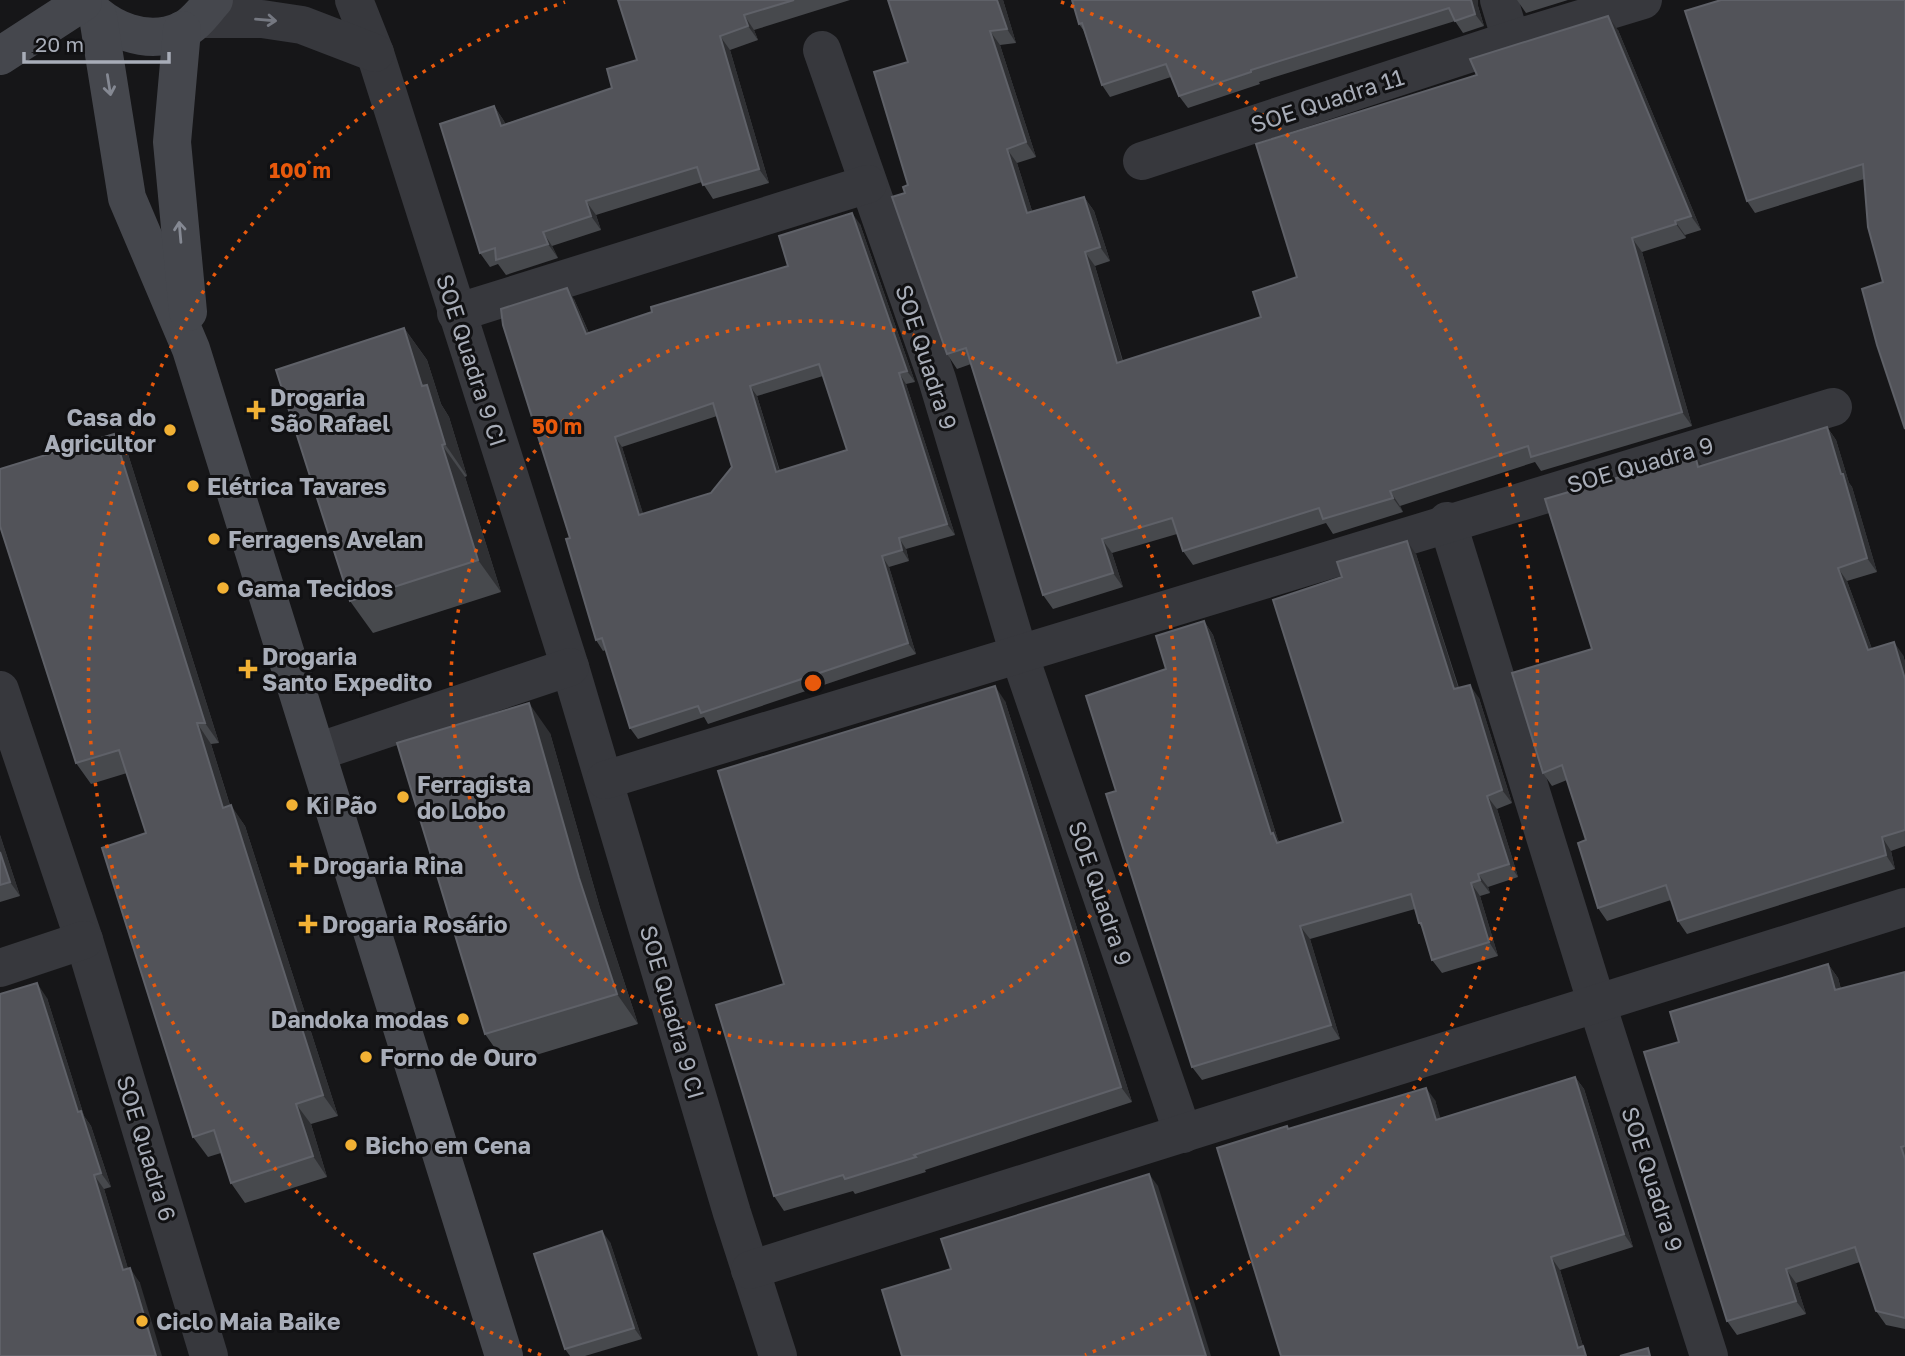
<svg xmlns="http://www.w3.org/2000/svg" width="1905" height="1356" font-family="'Golos Text',sans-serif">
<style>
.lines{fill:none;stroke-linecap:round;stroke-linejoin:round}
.street{stroke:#37383d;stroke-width:38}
.secondary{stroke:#45474d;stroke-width:38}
.wall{fill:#47494d;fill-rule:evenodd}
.shaded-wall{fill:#2f3033}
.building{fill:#525359;stroke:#5f6168;stroke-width:2;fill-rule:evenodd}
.oneway{stroke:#757881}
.oneway2{stroke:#858993}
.ring{fill:none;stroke:#e8590c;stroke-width:3.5;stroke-dasharray:3.5 7}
.poi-dot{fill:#f2b134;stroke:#111113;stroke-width:2.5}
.labels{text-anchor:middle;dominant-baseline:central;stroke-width:6;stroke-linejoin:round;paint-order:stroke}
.street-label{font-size:23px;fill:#a8adb8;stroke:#111113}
.poi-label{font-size:23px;font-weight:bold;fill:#a8adb8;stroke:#111113;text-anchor:start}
.centre{fill:#e8590c;stroke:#111113;stroke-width:3.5}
.ring-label{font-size:21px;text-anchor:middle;font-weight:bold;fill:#e8590c;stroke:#111113;stroke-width:6;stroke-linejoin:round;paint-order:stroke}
</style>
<rect width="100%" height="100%" fill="#161618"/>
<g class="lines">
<g class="street">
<path d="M354,0L375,53L570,667L732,1213L778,1356"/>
<path d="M1499,0L1511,40"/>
<path d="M198,19H262L302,25L375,53"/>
<path d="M822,50L937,379L1018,651L1183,1134"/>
<path d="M1142,161L1511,40L1643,0"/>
<path d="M456,313L868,184"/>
<path d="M1447,521L1596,1001L1709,1356"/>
<path d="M0,690L84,940L209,1356"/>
<path d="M317,752L570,667"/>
<path d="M605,780C1013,653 1422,528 1833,407"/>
<path d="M0,968L84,940"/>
<path d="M750,1270C1135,1149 1519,1025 1905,907"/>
</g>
<g class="secondary">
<path d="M85,4C109,30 146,46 181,31C195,25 204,11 214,0"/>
<path d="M98,17L127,198L191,349L504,1356"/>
<path d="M182,30L172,142L188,312"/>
<path d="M0,56L83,2"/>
</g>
</g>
<g class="wall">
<path d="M618,0H850L754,30L758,40L730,50L769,183L713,199L702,182L596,215L601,230L552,246L558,258L506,275L498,264L490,267L480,253L494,106L504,121L505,124L612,88L637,60Z"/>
<path d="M888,0H1003L1016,43L1000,45L1036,157L1017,163L1032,211L1084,197L1094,211L1110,261L1095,266L1123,361L1261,317L1297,277L1618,30L1701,230L1685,235L1686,238L1642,252L1692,426L1541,471L1535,462L1400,506L1403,512L1333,534L1326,523L1193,565L1183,551L1177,534L1112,553L1123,587L1053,609L1043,595L971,364L957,369L947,354L905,193L908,185V62Z"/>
<path d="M1517,0H1568L1526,13Z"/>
<path d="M1905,0L1883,282L1864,179L1755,213L1747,201Z"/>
<path d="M1478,6L1484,26L1463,33L1455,21L1259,82L1260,84L1188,108L1179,96L1171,77L1110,97L1102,85L1084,31L1079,24Z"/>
<path d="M860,224L915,382L906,384L955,535L906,549L909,561L889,567L916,654L708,724L704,717L638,739L630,728L606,650L603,651L596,640L570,538L574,299L589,333L788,266ZM823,376L847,450L780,471L757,396ZM717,416L732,467L711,493L643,514L622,447Z"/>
<path d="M404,328L427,360L441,404L449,417L467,476L465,477L501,592L373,633L350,601Z"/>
<path d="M1827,427L1836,440L1849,483L1852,487L1877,572L1847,581L1872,649L1903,655L1905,662V846L1891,851L1895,869L1687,934L1678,921L1671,900L1607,921L1598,908L1586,840L1567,780L1552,786L1543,773L1592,649L1695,455L1702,466Z"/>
<path d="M114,434L128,454L219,743L211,744L230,805L245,826L338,1116L311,1124L327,1177L245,1203L231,1183L221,1153L208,1157L193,1137L146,833L127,773L91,784L76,763Z"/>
<path d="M1416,554L1459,688L1479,698L1512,803L1497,809L1518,877L1488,887L1490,893L1480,896L1498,956L1442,973L1432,960L1423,929L1419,923L1415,909L1310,939L1340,1039L1202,1080L1192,1067L1116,791L1166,669L1204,621L1213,635L1278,840L1280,842L1343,822Z"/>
<path d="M1005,701L1132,1102L925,1170L926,1172L855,1194L853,1191L784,1211L774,1196L784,984Z"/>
<path d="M550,733L600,908L638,1024L506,1064L485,1034Z"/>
<path d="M0,835L20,896L0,902Z"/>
<path d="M1828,964L1838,978L1841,989L1905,972V1329L1886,1325L1876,1311L1860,1262L1796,1283L1806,1314L1737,1335L1727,1321L1679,1042Z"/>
<path d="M47,998L84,1116L91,1126L111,1187L104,1189L128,1269L140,1283L0,1356Z"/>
<path d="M1575,1077L1584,1089L1633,1247L1560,1270L1583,1346L1289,1129L1435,1100L1440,1119Z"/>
<path d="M610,1242L642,1339L585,1356H570L565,1349Z"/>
</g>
<g class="shaded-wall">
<path d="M997,0H1003L1016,43L1007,29Z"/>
<path d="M1471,0H1478V6L1484,26L1475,14Z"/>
<path d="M744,15L754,30L758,40L748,26Z"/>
<path d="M1608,16L1618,30L1701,230L1691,216Z"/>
<path d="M990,31L1000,45L1036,157L1026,142Z"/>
<path d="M720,36L730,50L769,183L759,169Z"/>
<path d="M494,106L504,121L511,140L501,126Z"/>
<path d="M1007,149L1017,163L1037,227L1027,213Z"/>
<path d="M1084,197L1094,211L1110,261L1100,247Z"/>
<path d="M586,201L596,215L601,230L591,216Z"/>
<path d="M852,213L860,224L915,382L907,371Z"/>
<path d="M1675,221L1685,235L1686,238L1676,224Z"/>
<path d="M543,232L552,246L558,258L548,244Z"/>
<path d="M1632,238L1642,252L1692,426L1682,412Z"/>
<path d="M1085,252L1095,266L1127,377L1117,363Z"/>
<path d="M567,288L574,299L594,345L586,334Z"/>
<path d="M404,328L427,360L441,404L449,417L467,476L445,444L422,386Z"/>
<path d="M899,373L906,384L955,535L947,524Z"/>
<path d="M750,386L757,396L783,483L776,472Z"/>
<path d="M1827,427L1836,440L1849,483L1852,487L1877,572L1867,558Z"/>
<path d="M114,434L128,454L219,743L205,723Z"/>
<path d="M615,437L622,447L647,526L639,515Z"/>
<path d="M442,445L465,477L501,592L478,560Z"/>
<path d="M1695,455L1704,468L1698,467Z"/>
<path d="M1390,491L1400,506L1403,512L1393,498Z"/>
<path d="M899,538L906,549L909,561L902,550Z"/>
<path d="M1102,539L1112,553L1123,587L1113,573Z"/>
<path d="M1407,541L1416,554L1463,703L1454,689Z"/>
<path d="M882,556L889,567L916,654L908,643Z"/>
<path d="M1838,568L1847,581L1877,663L1868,650Z"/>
<path d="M1204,621L1213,635L1278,840L1283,846L1286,857L1271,834Z"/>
<path d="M1894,642L1903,655L1905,662V679Z"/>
<path d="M1470,685L1479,698L1512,803L1502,790Z"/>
<path d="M995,686L1005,701L1132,1102L1121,1087Z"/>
<path d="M529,703L550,733L600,908L638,1024L617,994L579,878Z"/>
<path d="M197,723L211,744L237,828L223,808Z"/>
<path d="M1487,796L1497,809L1518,877L1509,864Z"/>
<path d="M231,805L245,826L338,1116L323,1095Z"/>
<path d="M0,835L20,896L10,882L0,852Z"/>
<path d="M1882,837L1891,851L1895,869L1886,855Z"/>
<path d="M1478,874L1488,887L1490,893L1480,880Z"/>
<path d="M1471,883L1480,896L1498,956L1489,942Z"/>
<path d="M1300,926L1310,939L1340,1039L1331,1025Z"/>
<path d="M1828,964L1838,978L1845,1004L1835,990Z"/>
<path d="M37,983L47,998L84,1116L91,1126L111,1187L101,1173L78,1112Z"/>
<path d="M1575,1077L1584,1089L1633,1247L1624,1234Z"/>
<path d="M1426,1088L1435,1100L1445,1133L1436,1120Z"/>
<path d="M296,1104L311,1124L327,1177L313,1156Z"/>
<path d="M1149,1174L1158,1186L1211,1356H1206Z"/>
<path d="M94,1175L104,1189L133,1285L123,1270Z"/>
<path d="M602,1231L610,1242L642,1339L634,1328Z"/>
<path d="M1551,1257L1560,1270L1586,1356L1578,1348Z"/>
<path d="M130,1268L140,1283L162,1356H156Z"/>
<path d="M1786,1269L1796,1283L1806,1314L1796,1301Z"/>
</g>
<g class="building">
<path d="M618,0H794L744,15L748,26L720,36L759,169L703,185L697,167L586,201L591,216L543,232L548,244L496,260L495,248L480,253L440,124L494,106L501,126L612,88L607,69L637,60Z"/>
<path d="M888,0H997L1007,29L990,31L1026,142L1007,149L1027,213L1084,197L1100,247L1085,252L1117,363L1261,317L1253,292L1297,277L1256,144L1477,75L1470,59L1608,16L1691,216L1675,221L1676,224L1632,238L1682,412L1531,457L1528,446L1390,491L1393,498L1323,519L1319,508L1183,551L1172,518L1102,539L1113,573L1043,595L966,348L947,354L892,197L905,193L903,187L908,185L874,72L908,62Z"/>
<path d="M1072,0H1471L1475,14L1455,21L1449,8L1251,70V72L1179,96L1166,64L1102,85L1082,23L1079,24Z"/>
<path d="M1721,0H1905V429L1877,345L1862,289L1883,282L1868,227L1863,164L1747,201L1685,11Z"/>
<path d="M852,213L907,371L899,373L947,524L899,538L902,550L882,556L908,643L701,713L698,706L630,728L602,638L596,640L566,539L570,538L503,325L501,309L567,288L586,334L652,312L651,307L788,266L779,236ZM819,364L847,450L776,472L750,386ZM713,403L732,467L711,493L639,515L615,437Z"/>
<path d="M404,328L422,386L427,385L445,444L442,445L478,560L350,601L276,370Z"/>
<path d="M1827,427L1841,474H1843L1867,558L1838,568L1868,650L1894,642L1905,679V830L1882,837L1886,855L1678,921L1666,885L1598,908L1578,843L1586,840L1562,765L1543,773L1512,673L1592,649L1545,499L1695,455L1698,467Z"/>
<path d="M114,434L205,723H197L223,808L231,805L323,1095L296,1104L313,1156L231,1183L214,1130L193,1137L102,848L146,833L119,750L76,763L0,526V469Z"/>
<path d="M1407,541L1454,689L1470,685L1502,790L1487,796L1509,864L1478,874L1480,880L1471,883L1489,942L1432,960L1421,923H1419L1411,894L1300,926L1331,1025L1192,1067L1106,794L1116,791L1086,696L1166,669L1156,636L1204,621L1271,834L1273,833L1277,843L1343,822L1273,600L1342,577L1337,562Z"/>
<path d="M995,686L1121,1087L914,1155L916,1157L845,1179L843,1175L774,1196L716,1005L784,984L718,771Z"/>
<path d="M529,703L579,878L617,994L485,1034L397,743Z"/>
<path d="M0,852L10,882L0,885Z"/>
<path d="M1828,964L1835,990L1905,972V1146L1901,1147L1905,1159V1318L1876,1311L1855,1247L1786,1269L1796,1301L1727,1321L1644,1052L1679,1042L1670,1012Z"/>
<path d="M37,983L78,1112L81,1111L101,1173L94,1175L123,1270L130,1268L156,1356H0V994Z"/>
<path d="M1575,1077L1624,1234L1551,1257L1578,1348L1583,1346L1586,1356H1281L1217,1148L1287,1126L1288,1129L1426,1088L1436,1120Z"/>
<path d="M1149,1174L1206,1356H902L882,1290L951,1269L941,1239Z"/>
<path d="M602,1231L634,1328L565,1349L534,1254Z"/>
<path d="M1648,1348L1650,1356H1620Z"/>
</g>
<defs><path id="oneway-shaft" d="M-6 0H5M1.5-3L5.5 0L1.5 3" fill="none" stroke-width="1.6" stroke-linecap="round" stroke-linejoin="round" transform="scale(1.75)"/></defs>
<use class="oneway" href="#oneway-shaft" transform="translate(266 20) rotate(5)"/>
<g class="oneway2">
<use href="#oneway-shaft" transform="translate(109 85) rotate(81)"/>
<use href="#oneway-shaft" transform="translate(180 232) rotate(-95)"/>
</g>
<g class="ring">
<circle cx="813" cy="683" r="362"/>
<path d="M541 1355A725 725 0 0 1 565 2M1061 2A725 725 0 0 1 1085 1355"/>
</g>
<g class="poi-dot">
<path d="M252.5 399.5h7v7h7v7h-7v7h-7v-7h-7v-7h7z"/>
<circle cx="170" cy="430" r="7"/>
<circle cx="193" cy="486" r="7"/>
<circle cx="214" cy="539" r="7"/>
<circle cx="223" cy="588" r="7"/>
<path d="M244.5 658.5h7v7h7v7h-7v7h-7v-7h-7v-7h7z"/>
<circle cx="403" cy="797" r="7"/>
<circle cx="292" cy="805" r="7"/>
<path d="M295.5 854.5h7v7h7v7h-7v7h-7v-7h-7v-7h7z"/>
<path d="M304.5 913.5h7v7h7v7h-7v7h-7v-7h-7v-7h7z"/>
<circle cx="463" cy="1019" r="7"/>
<circle cx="366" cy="1057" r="7"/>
<circle cx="351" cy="1145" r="7"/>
<circle cx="142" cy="1321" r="7"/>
</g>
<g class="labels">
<g class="street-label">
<text transform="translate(1327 100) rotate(-18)">SOE Quadra 11</text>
<text transform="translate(927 357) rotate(72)">SOE Quadra 9</text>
<text transform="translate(472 360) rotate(72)">SOE Quadra 9 CI</text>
<text transform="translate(1640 464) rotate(-16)">SOE Quadra 9</text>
<text transform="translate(1101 893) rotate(71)">SOE Quadra 9</text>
<text transform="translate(673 1012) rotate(74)">SOE Quadra 9 CI</text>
<text transform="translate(147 1148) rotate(73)">SOE Quadra 6</text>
<text transform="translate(1653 1179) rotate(72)">SOE Quadra 9</text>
</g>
<g class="poi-label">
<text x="270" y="397">Drogaria<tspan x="270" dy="26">São Rafael</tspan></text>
<text x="156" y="417" text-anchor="end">Casa do<tspan x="156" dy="26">Agricultor</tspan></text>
<text x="207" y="486">Elétrica Tavares</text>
<text x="228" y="539">Ferragens Avelan</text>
<text x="237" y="588">Gama Tecidos</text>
<text x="262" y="656">Drogaria<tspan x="262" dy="26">Santo Expedito</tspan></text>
<text x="417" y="784">Ferragista<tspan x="417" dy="26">do Lobo</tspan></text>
<text x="306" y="805">Ki Pão</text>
<text x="313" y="865">Drogaria Rina</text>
<text x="322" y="924">Drogaria Rosário</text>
<text x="449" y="1019" text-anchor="end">Dandoka modas</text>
<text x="380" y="1057">Forno de Ouro</text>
<text x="365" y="1145">Bicho em Cena</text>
<text x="156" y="1321">Ciclo Maia Baike</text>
</g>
</g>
<circle cx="813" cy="683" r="10" class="centre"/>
<g class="ring-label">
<text x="300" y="178">100 m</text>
<text x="557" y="434">50 m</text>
</g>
<path d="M24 52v10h145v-10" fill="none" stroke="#a8adb8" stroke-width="3.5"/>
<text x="35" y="52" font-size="21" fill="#a8adb8" stroke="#111113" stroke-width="5" paint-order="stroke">20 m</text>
</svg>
